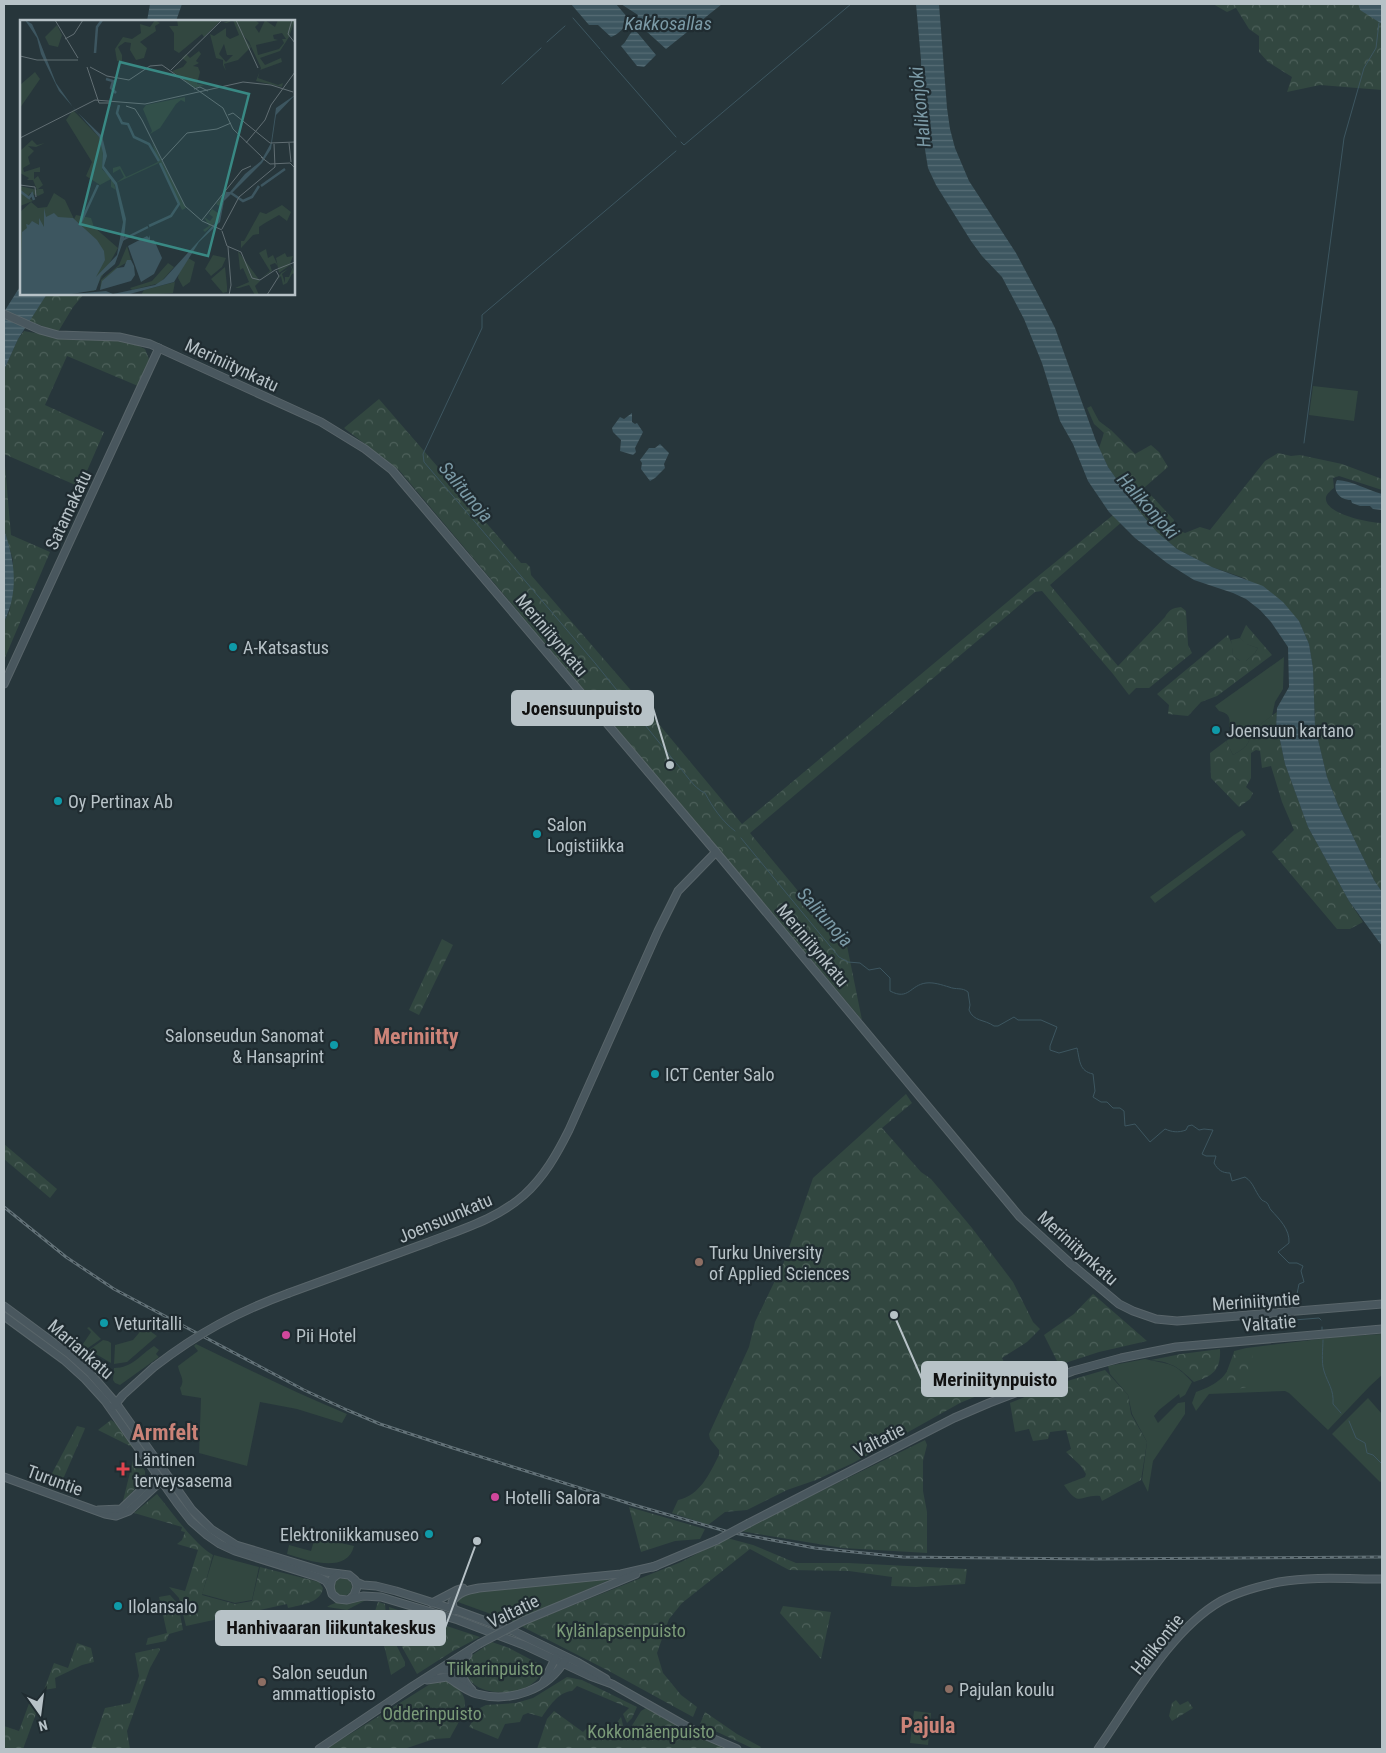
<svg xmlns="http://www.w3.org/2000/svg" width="1386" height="1753" font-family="'Roboto Condensed',sans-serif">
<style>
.grass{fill:#324740}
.forest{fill:url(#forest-crowns)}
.water{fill:url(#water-rules)}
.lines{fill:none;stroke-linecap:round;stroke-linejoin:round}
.stream{stroke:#3d5660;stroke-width:1}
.secondary-casing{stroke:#59656a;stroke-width:9}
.secondary{stroke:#49575e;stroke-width:7}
.rail-casing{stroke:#627177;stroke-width:3}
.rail{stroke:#202c31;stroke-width:1;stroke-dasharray:4;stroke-linecap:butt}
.secondary-bridge-casing{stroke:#59656a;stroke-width:9;stroke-linecap:butt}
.secondary-bridge{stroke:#49575e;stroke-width:7}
.culture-dot{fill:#0f9aa8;stroke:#202c31;stroke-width:2}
.education-dot{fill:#8d6e63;stroke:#202c31;stroke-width:2}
.hotel-dot{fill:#d1479c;stroke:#202c31;stroke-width:2}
.health-dot{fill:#e0444e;stroke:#202c31;stroke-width:2}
.labels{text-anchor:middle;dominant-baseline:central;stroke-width:4.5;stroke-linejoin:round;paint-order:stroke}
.street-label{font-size:18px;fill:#b7c2c7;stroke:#202c31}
.poi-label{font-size:18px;fill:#b7c2c7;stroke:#202c31;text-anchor:start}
.park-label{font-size:18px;fill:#7a9a78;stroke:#202c31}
.water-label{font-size:19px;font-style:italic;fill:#7b9aa6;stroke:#202c31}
.district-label{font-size:22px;font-weight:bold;fill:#cb8378;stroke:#202c31}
.inset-river{fill:none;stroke:#3d5660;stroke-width:2.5}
.inset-road{fill:none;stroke:#616e73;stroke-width:1}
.view{fill:#398984;fill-opacity:0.15;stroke:#398984;stroke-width:2.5}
.inset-edge{fill:none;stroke:#b7c2c7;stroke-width:2.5}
.leader{fill:none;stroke:#b7c2c7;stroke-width:2}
.callout-dot{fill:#b7c2c7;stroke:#202c31;stroke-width:2}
.callout{fill:#b7c2c7;stroke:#b7c2c7;stroke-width:2}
.callout-label{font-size:19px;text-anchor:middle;font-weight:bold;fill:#111}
</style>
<defs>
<pattern id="forest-crowns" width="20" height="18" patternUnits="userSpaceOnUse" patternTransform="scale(1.25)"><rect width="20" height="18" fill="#324740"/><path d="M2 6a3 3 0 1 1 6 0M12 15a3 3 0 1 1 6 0" fill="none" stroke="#4d605a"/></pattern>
<pattern id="water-rules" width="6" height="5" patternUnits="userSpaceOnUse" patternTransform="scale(1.25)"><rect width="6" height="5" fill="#3d5660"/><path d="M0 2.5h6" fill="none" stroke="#576d75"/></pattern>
</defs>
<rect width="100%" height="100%" fill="#27363b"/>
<g class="grass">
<path d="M1313,386L1358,391L1354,421L1309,415Z"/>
<path d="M1091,406L1099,421L1111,430L1104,433L1094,424L1087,408Z"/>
<path d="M1240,638L1247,644L1258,648L1255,653L1246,661H1240L1233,656L1231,640Z"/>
<path d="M1284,657L1283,689L1275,702L1272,716L1251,731C1250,745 1245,748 1233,755L1226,741L1235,735L1229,726C1231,717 1228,713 1219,711L1215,706Z"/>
<path d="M1242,830L1246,835L1155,903L1150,897L1234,835Z"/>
<path d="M89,1327L101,1339L88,1348L79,1343L83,1344L91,1332L87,1328Z"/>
<path d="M144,1327L157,1336L127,1362L114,1364L115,1345L133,1340Z"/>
<path d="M1382,1334V1375L1370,1386L1328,1430L1289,1393L1285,1391L1209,1394L1196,1411L1192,1403L1196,1392C1218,1384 1230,1376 1234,1351L1246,1348L1336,1337Z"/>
<path d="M103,1340L108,1341L111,1343V1363L89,1350Z"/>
<path d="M196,1344C246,1368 296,1393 347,1414L342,1423L297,1409L260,1402L247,1466L199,1453L201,1398L182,1395L180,1388C186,1380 179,1374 178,1366L198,1351L194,1346Z"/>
<path d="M154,1346L159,1350L156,1354L159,1357L120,1385L115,1383L113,1380L114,1368C132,1368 140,1355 154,1346Z"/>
<path d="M1145,1359C1170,1365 1173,1361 1192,1382L1185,1395L1180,1398L1179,1394L1159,1410L1154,1416L1158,1423L1178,1403L1185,1402V1414L1153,1461L1148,1492L1142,1480L1147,1442L1132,1414L1128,1395L1110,1374L1108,1366Z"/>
<path d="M1368,1398L1382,1414V1481L1380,1482L1332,1434Z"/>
<path d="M315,1537L354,1546C347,1575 306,1560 287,1554L289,1545L311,1551Z"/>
<path d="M214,1555L259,1567L252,1600L235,1603L202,1594Z"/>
<path d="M616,1577L513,1622L455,1601L461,1595L473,1592Z"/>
<circle cx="343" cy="1587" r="9"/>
<path d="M355,1599H368L347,1610L327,1607C335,1601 345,1602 355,1599Z"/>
<path d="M914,1711L931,1713L928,1745L910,1743Z"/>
</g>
<g class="forest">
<path d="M1213,4H1382V90L1320,85L1287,92L1292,77L1268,62L1259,52V36L1249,29L1236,8L1227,12Z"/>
<path d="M47,294H84L73,307L58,332L29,321Z"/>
<path d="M24,331L69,339L112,340L131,342L145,349L149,359L138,386L67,356L45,405L104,432L80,487L4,454L11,535L50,552L4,660V622L10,610L13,560L4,530V370L18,339Z"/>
<path d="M379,399L521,563H526L530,567L531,575L635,695L640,696L642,701L643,705L742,824L1031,582L1118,511L1124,520L1050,585L1118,666L1165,617C1169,610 1172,608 1181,607L1186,611L1188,645L1192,653L1149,688H1136L1129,695L1113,674L1042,591L1035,592L750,833L842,944L847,946L862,1020L399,470L344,428Z"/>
<path d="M1111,430L1135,454L1151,445L1159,452L1168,467L1130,500L1108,467L1099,448L1104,433Z"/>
<path d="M1278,453L1291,456L1300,455L1342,464L1382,479V490L1339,476L1333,478L1334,488C1331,490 1327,494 1326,497C1323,514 1370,523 1382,523V892L1374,880L1357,845L1338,805L1327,777L1315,727L1313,668L1309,644L1299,621L1244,578L1212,567L1177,549L1157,532L1134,505L1149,493L1174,520L1173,528L1185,533L1200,527L1210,530L1265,461Z"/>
<path d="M1246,625L1272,655L1217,696L1201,702L1188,716L1168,714L1169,705L1157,694L1228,635L1232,644L1233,656L1240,661H1246L1255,653L1258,648L1246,644L1240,638Z"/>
<path d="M1277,712L1276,729L1280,740L1285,764L1308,827L1349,901L1363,922L1350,929H1337L1272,852L1294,830L1282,802L1271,766L1262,768L1260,751L1256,750L1251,753V778L1246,787L1253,793L1250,799L1239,807L1211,778L1210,753L1226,741L1233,755C1245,748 1250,745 1251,731Z"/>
<path d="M442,939L453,945L419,1015L409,1010Z"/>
<path d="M906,1094L912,1103L882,1128L921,1172L931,1179L972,1228L1013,1282L1033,1322L1040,1329L1027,1342L1002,1358L1013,1381L960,1403L853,1463L816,1480L787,1490L747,1510L725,1512L708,1525L672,1513L678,1500C700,1495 709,1475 719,1455V1450L710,1439L709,1434L749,1347L755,1322L784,1262L813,1178Z"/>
<path d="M4,1144L57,1189L50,1198L4,1159Z"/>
<path d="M1093,1294L1147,1341L1099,1352L1059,1365L1044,1335L1074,1314Z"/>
<path d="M1220,1349C1221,1370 1213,1376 1194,1382C1179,1368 1173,1362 1151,1360L1181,1354Z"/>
<path d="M1246,1350L1252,1353L1253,1372L1250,1386C1241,1389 1235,1390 1226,1385L1227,1371L1233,1355Z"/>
<path d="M1105,1370L1128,1395L1131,1414L1147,1442L1141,1480L1102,1501L1100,1496C1080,1494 1080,1509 1064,1485L1085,1477L1086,1474L1081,1466L1066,1452L1071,1449L1066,1430L1050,1432L1048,1439L1033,1441L1029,1429L1015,1432L1010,1403L1057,1384Z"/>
<path d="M111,1420L117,1424L134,1448L98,1430Z"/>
<path d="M77,1426L85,1428L84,1431L60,1486L48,1481Z"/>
<path d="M925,1440L927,1445L923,1461V1491L927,1512V1553L843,1548L740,1531Z"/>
<path d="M134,1456L145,1471V1476L122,1505Z"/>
<path d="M157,1494C172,1512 194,1544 213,1555L202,1595L235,1604L252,1601L260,1567L319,1582L323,1588C321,1603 300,1605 288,1608L287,1604L186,1626L179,1598L169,1587L185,1591L198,1550L177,1544L182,1540L185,1532L181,1531L182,1527L134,1513Z"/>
<path d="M629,1507L705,1529L700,1539L675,1541L641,1552Z"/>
<path d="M727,1538L753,1545L796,1563H848L967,1569L965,1584L916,1587L891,1586L892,1577L849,1571L789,1570L750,1549L682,1603L669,1619L657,1653L663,1673L681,1695L697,1707L693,1717L607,1670L521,1626L681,1562Z"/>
<path d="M170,1595L178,1604L183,1630L169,1634L166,1641L146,1645L148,1638L167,1633L159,1597Z"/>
<path d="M378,1602L385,1604L387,1627L405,1662V1666L391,1675L378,1619L375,1611Z"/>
<path d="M783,1606L831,1612L821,1659L780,1613Z"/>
<path d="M389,1607L480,1637L453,1651L417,1674L391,1627Z"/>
<path d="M492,1642L509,1648L541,1665L543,1668C535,1703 456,1701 466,1659Z"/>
<path d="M77,1643L91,1648L94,1662L82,1665L55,1678L56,1688L44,1690L54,1663L68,1668Z"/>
<path d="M159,1648L160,1650L150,1668L127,1731L130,1749H91L105,1708L130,1703L139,1676L135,1653Z"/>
<path d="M567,1677L582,1680L637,1707L632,1718L627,1723L623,1714L629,1708L577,1686L572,1691C558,1692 549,1707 542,1717L528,1713L523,1715L520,1722L505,1724L498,1739L469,1727L480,1708L486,1705L516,1703L533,1698Z"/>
<path d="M446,1680C477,1698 464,1712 450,1738L434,1739L404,1749H326L435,1681Z"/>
<path d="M31,1698L34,1700L37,1711L23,1749H4V1726L19,1731Z"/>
<path d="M1176,1700L1180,1705L1188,1701L1193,1708L1172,1721L1169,1716L1172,1703Z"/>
<path d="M646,1708L729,1749H537L547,1719L554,1711L583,1732L591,1724L609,1734L621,1717L624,1729L628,1732L641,1711Z"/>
<path d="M705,1712L737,1734L761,1747L760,1749H754L700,1724Z"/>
</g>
<g class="water">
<path d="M150,4H182L176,21H147Z"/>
<path d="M571,4H616L628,18C627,26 619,34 611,37L598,25H589Z"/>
<path d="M621,4H722L666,49L635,21L638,15Z"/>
<path d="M916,4H939L947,108L950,129L955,148L969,181L1016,253L1041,300L1055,328L1096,441L1108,467L1139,511L1157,532L1177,549L1212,567L1263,586L1283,602L1299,621L1309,644L1313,668L1315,727L1327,777L1338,805L1357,845L1374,880L1382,892V946L1349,901L1308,827L1285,764L1280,740L1276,729L1277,708L1289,687L1288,647L1271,622L1260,610L1246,599L1233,593L1194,580L1167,563L1135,538L1109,512L1088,481L1073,444L1060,421L1042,363L1024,319L1002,277L982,256L971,241L936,185L928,168L922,131L921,60Z"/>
<path d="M1359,4H1382V24L1360,10Z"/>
<path d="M634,30L636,31L656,55L644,67L637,66L621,46C627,42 628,34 634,30Z"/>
<path d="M21,285V294H47L18,339L4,370V312Z"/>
<path d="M632,413V422L635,424L637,423L643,432L635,448L636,452L633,455L620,451L621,440L613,432L612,428L620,417L624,419Z"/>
<path d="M660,444L669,453L664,464L665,468L655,478L650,481L641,469L642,463L640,460L649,448H655Z"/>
<path d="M1337,480C1353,481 1367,490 1382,494V510L1373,509L1370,506H1360L1352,503L1351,500C1339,500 1332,490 1337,480Z"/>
<path d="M4,530C15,561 19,592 4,622Z"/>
</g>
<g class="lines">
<g class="stream">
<path d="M573,18L600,49"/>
<path d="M547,42L565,26"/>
<path d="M601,51L676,137"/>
<path d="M502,84L541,48"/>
<path d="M681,142L684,145L851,4"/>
<path d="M676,151L482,315V328L423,454L424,462L595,663L675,762C684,771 694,789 705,793C713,808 722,821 735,831"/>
<path d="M1304,443L1344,138L1364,68L1376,48L1379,23"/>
<path d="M741,838L839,957L848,962L860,963L869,970L880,968L890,978V991C909,1001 910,985 926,983C934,982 942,985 949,987C956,990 962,987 968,992L970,1005L969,1010C974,1022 984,1019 994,1026H998L1014,1017L1018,1020H1041L1057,1027L1050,1046V1050L1059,1053L1077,1048C1080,1061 1079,1071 1093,1074L1095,1091L1093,1097L1101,1102H1107L1113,1108H1120L1124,1111L1125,1126L1135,1124L1150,1142L1165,1129C1172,1132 1178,1133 1186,1130L1188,1126L1192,1125L1199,1130L1204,1129L1213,1130L1202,1154L1206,1156H1216L1214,1163C1218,1170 1222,1173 1230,1173L1232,1181L1245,1177C1254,1183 1254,1190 1261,1199C1262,1201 1265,1201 1267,1203C1269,1205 1269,1208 1271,1210C1279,1219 1290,1229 1289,1243L1278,1252L1289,1263H1297L1303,1266L1301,1271L1304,1282L1299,1284L1297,1294L1291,1296L1293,1307"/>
<path d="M1294,1320L1319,1318L1321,1320"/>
<path d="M1322,1327V1330"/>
<path d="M1323,1340C1323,1349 1321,1362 1324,1371C1328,1384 1334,1389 1333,1404L1341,1413"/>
<path d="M1349,1421L1356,1438L1365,1443L1367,1453L1373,1455L1382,1464"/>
</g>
<defs>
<g id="secondary">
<path d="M4,314L40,330L58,335L119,337L150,344L321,422L365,449L392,470L716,852L1020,1217L1069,1262L1119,1304L1133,1311L1156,1319L1177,1321L1382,1304"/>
<path d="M4,684L159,348"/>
<path d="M289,1293C336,1276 382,1259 429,1242C462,1229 497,1219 524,1195C544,1177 557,1154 569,1130L658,931L678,891L716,852"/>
<path d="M4,1306L69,1354L90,1373L116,1403L192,1510L211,1529L236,1545L325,1572L349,1575L355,1580L357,1587L354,1595L351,1598"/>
<path d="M4,1316L64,1360L85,1379L105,1401L177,1503L191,1521L207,1535L220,1544L235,1551L318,1577L326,1581L330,1587"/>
<path d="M113,1407L123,1395L154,1367"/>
<path d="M4,1477L105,1514L116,1516L129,1511L161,1481"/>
<path d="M98,1510L121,1509L157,1475"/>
<path d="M749,1523L954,1418L989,1403L1073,1371L1121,1358L1176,1347L1382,1329"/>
<path d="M653,1567L717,1540"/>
<path d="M338,1574L332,1579L330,1587L332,1594L338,1599L347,1600L363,1596L381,1597L458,1620L524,1645L590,1676L612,1684L693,1730L737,1749"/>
<path d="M356,1582L363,1585L376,1586L396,1591L453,1609L513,1631L577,1662L606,1679"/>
<path d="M432,1603L457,1590L463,1588"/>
<path d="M454,1611L452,1602C458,1592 468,1590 479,1588L621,1574L656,1566"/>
<path d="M523,1621L636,1574"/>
<path d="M468,1655L461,1662C461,1674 463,1681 472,1690"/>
<path d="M440,1670H449L463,1681"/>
<path d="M427,1680L447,1677C457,1683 466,1691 477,1694C510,1703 548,1690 565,1660"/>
<path d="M543,1683L556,1657"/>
<path d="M319,1749L413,1686L479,1644"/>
<path d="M1098,1749C1132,1701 1170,1630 1221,1601C1239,1591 1260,1586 1279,1582C1313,1576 1349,1579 1382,1579"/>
</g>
</defs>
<use href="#secondary" class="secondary-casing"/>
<use href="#secondary" class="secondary"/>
<defs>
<path id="rail" d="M4,1207L66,1257L114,1289L304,1390L347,1410L380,1424L453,1448L634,1505L729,1532L815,1548L903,1557L1096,1559L1382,1557"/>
</defs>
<use href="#rail" class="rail-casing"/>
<use href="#rail" class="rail"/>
<defs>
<g id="secondary-bridge">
<path d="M154,1367C198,1333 237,1312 289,1293"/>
<path d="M717,1540L749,1523"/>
<path d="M479,1644L523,1621"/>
</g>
</defs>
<use href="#secondary-bridge" class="secondary-bridge-casing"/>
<use href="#secondary-bridge" class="secondary-bridge"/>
</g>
<g class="culture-dot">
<circle cx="233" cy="647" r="5"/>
<circle cx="1216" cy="730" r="5"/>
<circle cx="58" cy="801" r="5"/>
<circle cx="537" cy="834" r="5"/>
<circle cx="334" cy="1045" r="5"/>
<circle cx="655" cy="1074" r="5"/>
<circle cx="104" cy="1323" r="5"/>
<circle cx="429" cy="1534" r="5"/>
<circle cx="118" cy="1606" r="5"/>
</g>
<g class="education-dot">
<circle cx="699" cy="1262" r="5"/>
<circle cx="262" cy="1682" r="5"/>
<circle cx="949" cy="1689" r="5"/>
</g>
<g class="hotel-dot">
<circle cx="286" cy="1335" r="5"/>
<circle cx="495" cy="1497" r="5"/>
</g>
<path class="health-dot" d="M120.5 1461.5h5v5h5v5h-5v5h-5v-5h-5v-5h5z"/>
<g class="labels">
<g class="street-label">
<text transform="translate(232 365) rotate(25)">Meriniitynkatu</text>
<text transform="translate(68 510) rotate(-65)">Satamakatu</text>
<text transform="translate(552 635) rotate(50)">Meriniitynkatu</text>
<text transform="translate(813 945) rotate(50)">Meriniitynkatu</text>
<text transform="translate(445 1218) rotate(-23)">Joensuunkatu</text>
<text transform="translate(1078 1248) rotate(42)">Meriniitynkatu</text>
<text transform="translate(1256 1301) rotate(-4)">Meriniityntie</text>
<text transform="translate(1269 1323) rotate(-5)">Valtatie</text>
<text transform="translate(81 1349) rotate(41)">Mariankatu</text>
<text transform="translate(879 1440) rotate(-27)">Valtatie</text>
<text transform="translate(55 1480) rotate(20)">Turuntie</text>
<text transform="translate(513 1611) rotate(-26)">Valtatie</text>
<text transform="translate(1157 1644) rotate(-51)">Halikontie</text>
</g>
<g class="poi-label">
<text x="243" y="647">A-Katsastus</text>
<text x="1226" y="730">Joensuun kartano</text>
<text x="68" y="801">Oy Pertinax Ab</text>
<text x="547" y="824">Salon<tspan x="547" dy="21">Logistiikka</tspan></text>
<text x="324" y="1035" text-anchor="end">Salonseudun Sanomat<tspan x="324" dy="21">&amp; Hansaprint</tspan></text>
<text x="665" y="1074">ICT Center Salo</text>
<text x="709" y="1252">Turku University<tspan x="709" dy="21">of Applied Sciences</tspan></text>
<text x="114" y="1323">Veturitalli</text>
<text x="296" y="1335">Pii Hotel</text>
<text x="134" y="1459">Läntinen<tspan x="134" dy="21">terveysasema</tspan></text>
<text x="505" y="1497">Hotelli Salora</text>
<text x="419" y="1534" text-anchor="end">Elektroniikkamuseo</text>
<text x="128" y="1606">Ilolansalo</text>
<text x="272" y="1672">Salon seudun<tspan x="272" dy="21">ammattiopisto</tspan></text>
<text x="959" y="1689">Pajulan koulu</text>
</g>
<g class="park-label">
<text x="621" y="1630">Kylänlapsenpuisto</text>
<text x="495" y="1668">Tiikarinpuisto</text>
<text x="432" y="1713">Odderinpuisto</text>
<text x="651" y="1731">Kokkomäenpuisto</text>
</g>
<g class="water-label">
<text x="668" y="23">Kakkosallas</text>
<text transform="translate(920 107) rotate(-96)">Halikonjoki</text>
<text transform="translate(466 492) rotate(50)">Salitunoja</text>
<text transform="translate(1148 506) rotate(48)">Halikonjoki</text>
<text transform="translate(825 917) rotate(48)">Salitunoja</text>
</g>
<g class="district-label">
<text x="416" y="1036">Meriniitty</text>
<text x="165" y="1432">Armfelt</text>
<text x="928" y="1725">Pajula</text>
</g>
</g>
<g transform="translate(20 20)">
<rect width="275" height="275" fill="#27363b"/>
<path d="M18,156L23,165L18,169H23L24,173L18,176L10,173L8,177L13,181L0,186V166L17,170L13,160ZM265,233L267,237L273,236L270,244L275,253L272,254L267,263L263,265L261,256L257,260L261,253L268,249L262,254L265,263V257H269L272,249L270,245L259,253L256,238ZM193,235L206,238L202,247L191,256L185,249ZM205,247L207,266V272L203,273L191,259Z" fill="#324740"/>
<path d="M135,0L140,3L135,6L136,11L120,22L127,28L124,38L116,40L110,30L111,23L105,22L98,27L102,35V41H97L95,29L103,17L112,19L121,13L120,4L130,7ZM157,0H201L184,17L182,14L159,33L154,30V13L149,6H158ZM211,0H235L239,3L235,7L239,13L245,0L255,7L258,0H275L269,17L260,31L240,38L245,45L261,38L262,42L240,50L238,58L258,65L263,63L262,67L236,61L241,48L229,22L222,14L231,27L218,40L204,44L206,51L203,45V40L196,38L190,14L194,16L206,8V16L210,19L219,15L213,0L207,3H203ZM262,13L266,19H262L264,23L259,29L238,35L236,25L258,20L254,19L253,15ZM204,24L207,35H213L206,42L199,34ZM179,31L181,34L176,41L179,43L173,46L178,47L180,52L177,64L185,65L174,68L152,51L163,47L167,42L162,38L166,34L170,38ZM15,52L20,59L0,88V65ZM165,77V82L161,80L156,84L140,108L130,114L132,111L123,89L126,85ZM53,90L79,117L83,131L82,149L93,160L96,170L91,167V159L80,165L66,156L72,142L46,100ZM12,120L17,125L25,123L16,127L8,126L14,131L8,137L10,144L3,148L4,152L20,147V152H14V160H7L9,158L0,153V131ZM132,122L166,188L162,190L139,143L96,163L104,157L100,149L93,153V148L100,146L106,157L138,142ZM206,171L209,173L200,184L197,201L185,212L183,210L189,206L184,197L190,201L193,197L189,194L192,189L198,193L200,186L196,184ZM34,173L45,180L54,199L56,195L71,198L74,207L98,228L74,271L0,275V192L11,182L18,188L27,187ZM262,185L271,192L267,201L259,195L245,203L239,207V214L233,215L221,228V221H224L240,192L246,194ZM246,229L248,238L253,235L258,246L255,243L250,245L252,251L241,258L250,251L239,233ZM218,231L240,261L235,266L239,275H235L229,265L219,268H215L229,262L223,248L220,250ZM168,238L175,242L170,262L163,267L158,258L159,250ZM148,243L154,247L140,263L112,270L110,268L132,261ZM155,262L153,273L121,275L124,270Z" fill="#324740" fill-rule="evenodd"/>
<path d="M107,226L111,240L97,248L80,270L81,260L99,245Z" fill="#324740"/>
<path d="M37,5L42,15L38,27L29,25L25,17Z" fill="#324740"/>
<path d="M5,0L12,4L18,17L36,63L55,90L82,116L87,136L84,146L97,163L106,199L104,219L95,244L81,256L76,270L52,274L86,271L93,274L135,265L144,259L196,202L206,172H210L225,154L241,141L251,123L256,88L275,75L256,95L251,129L242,143L204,181L200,202L179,222L154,262L106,275H0L2,212L7,208L6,204L9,205L12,201L19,205V198L24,207V188L26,197L34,193L38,197L53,198L77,220L84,231L85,240L76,257L97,235L103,202L95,165L82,148L83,133L79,117L39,71L21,34L17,18ZM130,215V220H134L142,238L134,254L121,262L108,226L127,216L129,218ZM107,240H111L114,246L115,255L111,261L80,270L82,261L97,248L104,247Z" fill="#3d5660"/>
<path class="inset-river" d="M75,33L77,7L82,0M86,59L93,61L91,68L96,73M99,85L97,93L102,103L108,104L114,117L129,124L139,141M241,166L265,149M0,171L9,178L12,174L14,180M211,173L223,181L232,177L239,166M61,202L78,165M129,206L151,196L159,184L140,143M102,220L128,207"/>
<path class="inset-road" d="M35,0L58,38M216,0L238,48M272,0L268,14L275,23M45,19L54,14L63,0M0,36L17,40H58M67,47L79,83H91M70,47L87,56L109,60L130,46L142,45L203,88L213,109L243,138M151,50L202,0M174,69L180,67L188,71M106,86L115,89L122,100L165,186L182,201L202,210M208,95L213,93L250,123L275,122M0,118L75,80L125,84L223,62L251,65L273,72M226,123L245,100L251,85L275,52M269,123L271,142M241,137L250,144L270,143L275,148M142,140L167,113L197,109L211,103M0,165L15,167L16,177M182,200L222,150L231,146M275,208V245M202,209L219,177L255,147L254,124M202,211L207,226L221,232L232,258L240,260L255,250M208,227L211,265L209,275M255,250L275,242M247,275L259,256L256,251"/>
<path class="view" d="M100,42L229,74L188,236L60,204Z"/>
<rect width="275" height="275" class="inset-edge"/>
</g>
<path class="leader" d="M670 765L653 708M894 1315L922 1379M477 1541L445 1628"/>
<g class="callout-dot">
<circle cx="670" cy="765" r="5"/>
<circle cx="894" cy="1315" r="5"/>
<circle cx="477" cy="1541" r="5"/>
</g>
<g class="callout">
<rect x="512" y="691" width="141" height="34" rx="5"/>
<rect x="922" y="1362" width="145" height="34" rx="5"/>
<rect x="216" y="1611" width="229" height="34" rx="5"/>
</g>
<g class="callout-label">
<text x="582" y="715">Joensuunpuisto</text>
<text x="995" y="1386">Meriniitynpuisto</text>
<text x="331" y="1634">Hanhivaaran liikuntakeskus</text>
</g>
<rect width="1386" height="1753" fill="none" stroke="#b7c2c7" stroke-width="10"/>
<g transform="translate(40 1713) rotate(166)" stroke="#202c31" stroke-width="4" paint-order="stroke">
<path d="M0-4L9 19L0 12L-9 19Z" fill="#b7c2c7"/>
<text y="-8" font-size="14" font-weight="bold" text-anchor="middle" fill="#b7c2c7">N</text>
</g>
</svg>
